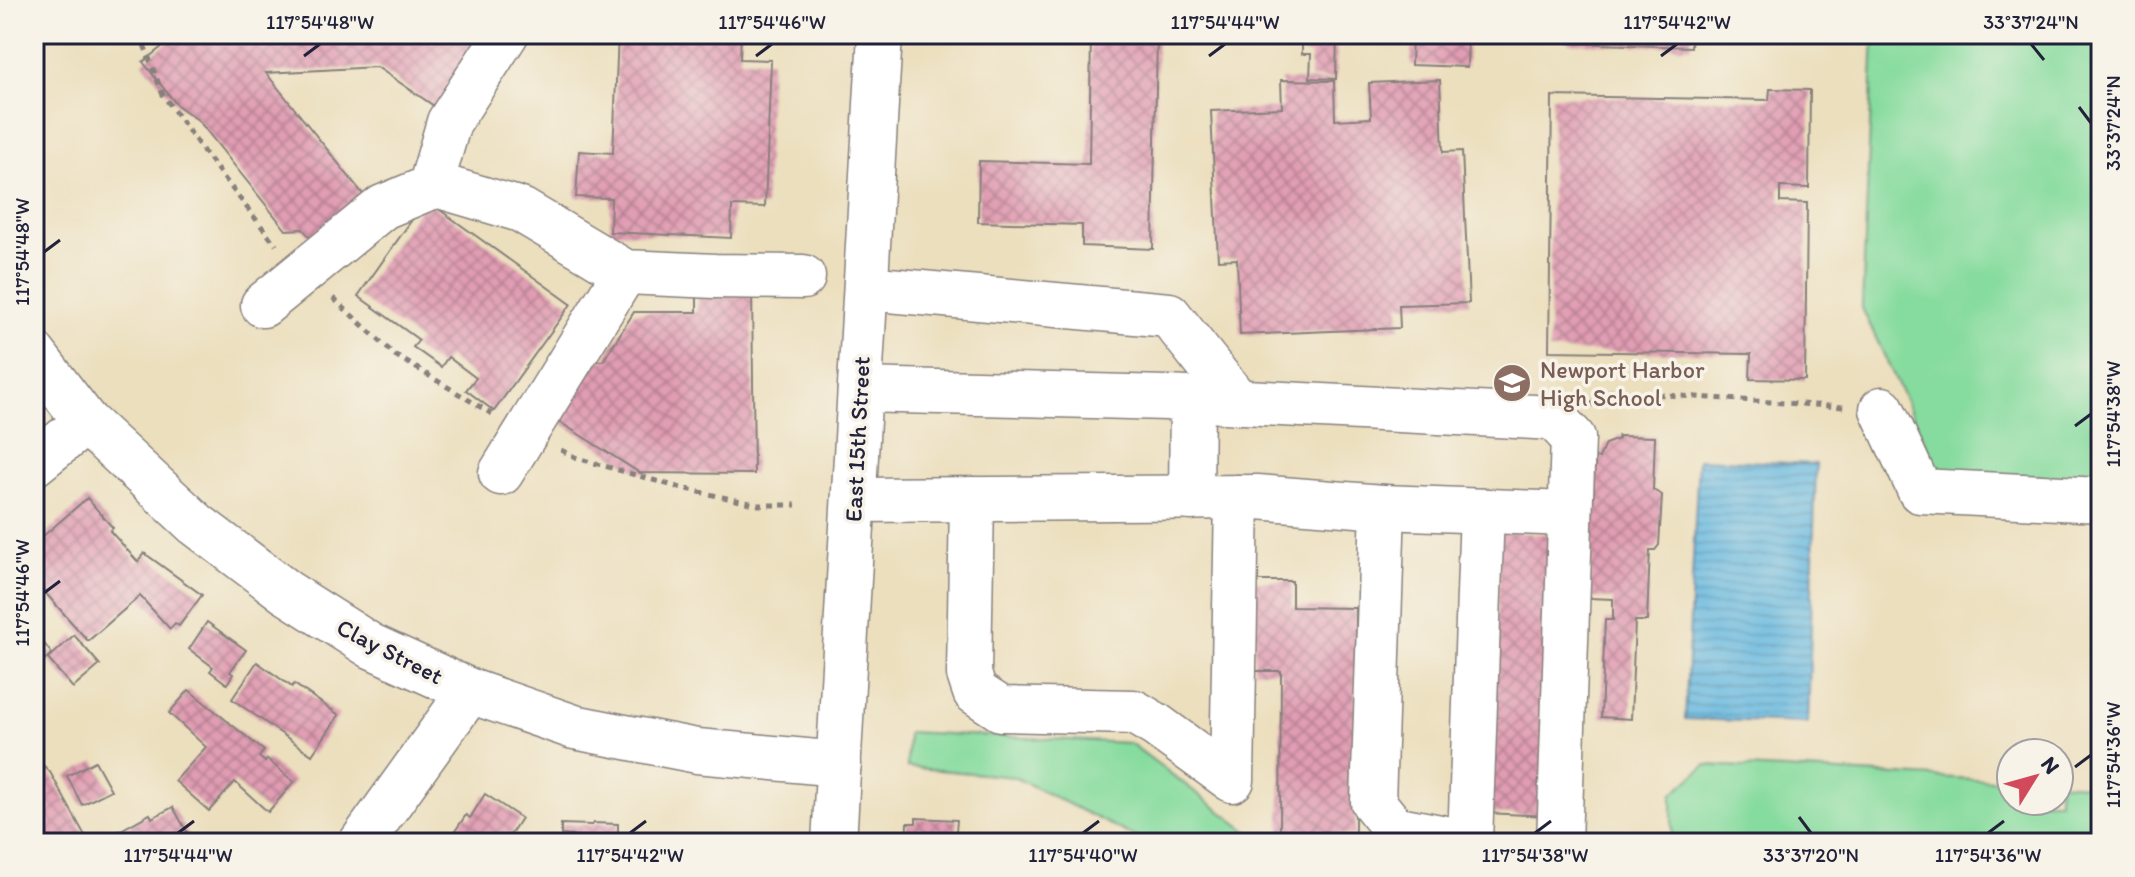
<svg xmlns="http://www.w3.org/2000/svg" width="2135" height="877" font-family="Itim,sans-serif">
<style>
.green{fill:#86db9e;stroke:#547e6c;stroke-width:2}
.water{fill:url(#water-rules);stroke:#426c8d;stroke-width:2}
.building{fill:url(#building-cross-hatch)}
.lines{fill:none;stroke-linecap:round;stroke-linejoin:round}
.minor-casing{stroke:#87807c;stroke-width:47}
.path{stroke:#87807c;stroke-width:5;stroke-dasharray:6 6;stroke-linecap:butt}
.minor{stroke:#fff;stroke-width:44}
.ticks{fill:none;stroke:#22223b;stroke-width:3}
.labels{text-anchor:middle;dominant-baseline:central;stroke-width:7;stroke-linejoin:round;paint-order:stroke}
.education-label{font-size:24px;fill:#785e54;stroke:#f7f3e8;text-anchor:start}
.street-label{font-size:24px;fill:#22223b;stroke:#f7f3e8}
.neatline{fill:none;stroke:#22223b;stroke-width:3}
.ticks-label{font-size:20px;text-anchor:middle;fill:#22223b}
</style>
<defs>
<pattern id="water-rules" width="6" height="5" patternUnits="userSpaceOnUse" patternTransform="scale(2)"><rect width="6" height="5" fill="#63b7df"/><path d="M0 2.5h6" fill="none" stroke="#5194b6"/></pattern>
<pattern id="building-cross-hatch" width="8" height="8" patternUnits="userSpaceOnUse" patternTransform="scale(2)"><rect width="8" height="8" fill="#e19db3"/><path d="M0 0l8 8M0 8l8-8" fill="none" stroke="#b68093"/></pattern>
</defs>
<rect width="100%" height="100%" fill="#f7f3e8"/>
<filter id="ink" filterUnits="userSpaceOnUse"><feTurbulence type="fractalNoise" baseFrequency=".0125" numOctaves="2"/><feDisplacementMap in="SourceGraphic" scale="16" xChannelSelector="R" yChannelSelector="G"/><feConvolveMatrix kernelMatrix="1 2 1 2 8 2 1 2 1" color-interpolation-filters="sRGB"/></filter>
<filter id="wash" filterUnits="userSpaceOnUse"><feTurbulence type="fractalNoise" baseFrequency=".006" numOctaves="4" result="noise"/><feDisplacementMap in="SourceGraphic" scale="32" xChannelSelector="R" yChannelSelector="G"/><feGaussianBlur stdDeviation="1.8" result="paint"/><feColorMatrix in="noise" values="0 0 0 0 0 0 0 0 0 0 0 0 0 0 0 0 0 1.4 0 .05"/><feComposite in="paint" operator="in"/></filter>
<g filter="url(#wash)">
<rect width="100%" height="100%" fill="#ecdfbe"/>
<g class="green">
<path d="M1874,34H2101V480L1938,470L1862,308Z"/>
<path d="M908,732L1130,743L1263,843H1147L1014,777L907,767Z"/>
<path d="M1706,765L2011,781V801H2059V783L2101,786V843H1672V794Z"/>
</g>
<path class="water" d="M1698,459L1816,464L1808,723L1685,719Z"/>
<g id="blocks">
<g class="building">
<path d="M178,34H474L486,42L440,110L377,67L266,73L370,203L319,248L303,229L286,230L198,120L177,105L143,62Z"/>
<path d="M618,34H741L740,59L771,60L765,207L732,206L731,238L610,232L611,198L576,197L579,151L613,153Z"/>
<path d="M1091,34H1157L1153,249L1082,246V225L978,222L979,161L1089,164Z"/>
<path d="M1302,34H1337L1336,79L1310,78L1311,54H1302Z"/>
<path d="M1412,34H1468L1467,67L1411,65Z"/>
<path d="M1568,34H1692L1691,47L1568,43Z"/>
<path d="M1281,80L1334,81L1335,120L1371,118L1369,83L1440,80L1443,152L1462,151L1469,303L1399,305L1400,328L1240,335L1237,259L1218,260L1211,111L1282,108Z"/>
<path d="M1770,89L1810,90L1809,188L1780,187V202L1807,203L1805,380L1750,379L1751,354L1549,351L1552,96L1769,100Z"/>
<path d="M426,200L571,304L494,411L466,390L476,378L448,357L441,367L413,347L419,340L358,296Z"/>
<path d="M697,289H752L754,474L640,473L555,419L592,361H603L634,312H697Z"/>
<path d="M1618,436L1655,437L1653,490L1662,495L1659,545L1655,550H1650L1647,621H1635L1631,719L1601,717L1605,620H1613V599L1589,598L1595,457L1599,458L1605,444L1618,439Z"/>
<path d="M87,498L113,528L110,531L138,562L144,553L202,595L179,626L175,623L170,629L140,596L88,641L34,580V544Z"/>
<path d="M1501,532L1560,535L1547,816L1488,813Z"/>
<path d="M1255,581H1292V607L1356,608L1355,835L1280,834L1281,671H1254Z"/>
<path d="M207,622L246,650L230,672L233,674L227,684L210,671L213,667L189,649Z"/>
<path d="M34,630L52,654L34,667Z"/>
<path d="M74,635L100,665L73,688L48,659Z"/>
<path d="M257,662L292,687L294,684L339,715L312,755L232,699Z"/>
<path d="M189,690L264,751L259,757L265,762L267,759L294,782L268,812L235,782L209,811L175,781L206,747L169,713Z"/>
<path d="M95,761L111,790L82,805L67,776Z"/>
<path d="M44,766L50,772L89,843H34V825L36,830L42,827L34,812V771Z"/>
<path d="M485,794L521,818L505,843H447L466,815L470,818Z"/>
<path d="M173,807L193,843H107L105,839L150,814L152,818Z"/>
<path d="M916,818L957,820L955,843H906L907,823H916Z"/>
<path d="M593,823L618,824V835L648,836V843H592V837L561,835V824L592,825Z"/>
<path d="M691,835L737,838V843H690Z"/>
</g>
</g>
</g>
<g filter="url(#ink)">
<use href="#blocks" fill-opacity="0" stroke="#87807c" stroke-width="2"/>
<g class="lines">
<defs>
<g id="minor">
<path d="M430,188L449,122L506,34"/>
<path d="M866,288L1169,315L1238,402"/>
<path d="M263,305L383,207L436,185L521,210L625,272L715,276L803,277"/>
<path d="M34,354L86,422L196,524L286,592L371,646L470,691L574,727L697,751L839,764"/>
<path d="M860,390L1167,398L1554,418L1573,438L1559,843"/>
<path d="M1882,409L1920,491L2101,500"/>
<path d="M34,464L86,422"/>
<path d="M501,473L625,272"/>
<path d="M1191,498L1192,399"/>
<path d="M972,499L969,674L975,692L1001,709L1134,712L1156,725L1232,780L1237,497"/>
<path d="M854,500L1257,497L1383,507L1373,802L1394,828L1472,843"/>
<path d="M1383,507L1570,514"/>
<path d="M1470,841L1482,511"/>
<path d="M361,843L470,691"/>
<path d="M834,843L880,34"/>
</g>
</defs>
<use href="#minor" class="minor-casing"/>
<g class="path">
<path d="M140,34L163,95L206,155L276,245"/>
<path d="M333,298L395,355L492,414"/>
<path d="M1591,405L1607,391L1844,407"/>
<path d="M561,450L577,458L677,487L759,505H796"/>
</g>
<use href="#minor" class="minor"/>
</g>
</g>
<path class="ticks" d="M2031,44L2044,60M304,56L320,44M756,56L772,44M1209,56L1225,44M1661,56L1677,44M2079,107L2091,123M44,252L60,240M2075,426L2091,414M44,593L60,581M2075,767L2091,755M1799,817L1811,833M178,833L194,821M630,833L646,821M1083,833L1099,821M1535,833L1551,821M1988,833L2004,821"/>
<defs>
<symbol id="school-disc" viewBox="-11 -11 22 22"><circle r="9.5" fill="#8d6e63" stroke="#f7f3e8"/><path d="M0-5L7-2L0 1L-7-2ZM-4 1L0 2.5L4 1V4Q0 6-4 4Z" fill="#fff"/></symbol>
</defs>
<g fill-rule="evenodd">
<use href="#school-disc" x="1490" y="361" width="44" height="44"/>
</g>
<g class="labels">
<g class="education-label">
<text x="1540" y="369">Newport Harbor<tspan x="1540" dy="28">High School</tspan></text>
</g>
<g class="street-label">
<text transform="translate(857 439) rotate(-87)">East 15th Street</text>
<text transform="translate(390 651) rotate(27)">Clay Street</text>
</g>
</g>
<rect width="2135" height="877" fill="none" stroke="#f7f3e8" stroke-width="88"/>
<g transform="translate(2035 777) rotate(53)"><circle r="38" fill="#f7f3e8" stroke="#a29fa3" stroke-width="2"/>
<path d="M0-6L14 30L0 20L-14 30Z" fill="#d1495b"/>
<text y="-12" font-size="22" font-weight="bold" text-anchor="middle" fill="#22223b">N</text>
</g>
<rect x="44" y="44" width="2047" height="789" class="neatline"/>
<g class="ticks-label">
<text x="320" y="29">117°54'48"W</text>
<text x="772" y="29">117°54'46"W</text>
<text x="1225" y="29">117°54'44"W</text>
<text x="1677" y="29">117°54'42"W</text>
<text x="2031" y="29">33°37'24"N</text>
<text transform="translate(2113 123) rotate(-90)" y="7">33°37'24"N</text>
<text transform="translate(22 252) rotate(-90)" y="7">117°54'48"W</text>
<text transform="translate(2113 414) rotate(-90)" y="7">117°54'38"W</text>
<text transform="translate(22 593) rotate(-90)" y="7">117°54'46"W</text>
<text transform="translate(2113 755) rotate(-90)" y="7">117°54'36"W</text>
<text x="178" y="862">117°54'44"W</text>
<text x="630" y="862">117°54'42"W</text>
<text x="1083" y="862">117°54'40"W</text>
<text x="1535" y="862">117°54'38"W</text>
<text x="1811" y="862">33°37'20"N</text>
<text x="1988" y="862">117°54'36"W</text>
</g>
</svg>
